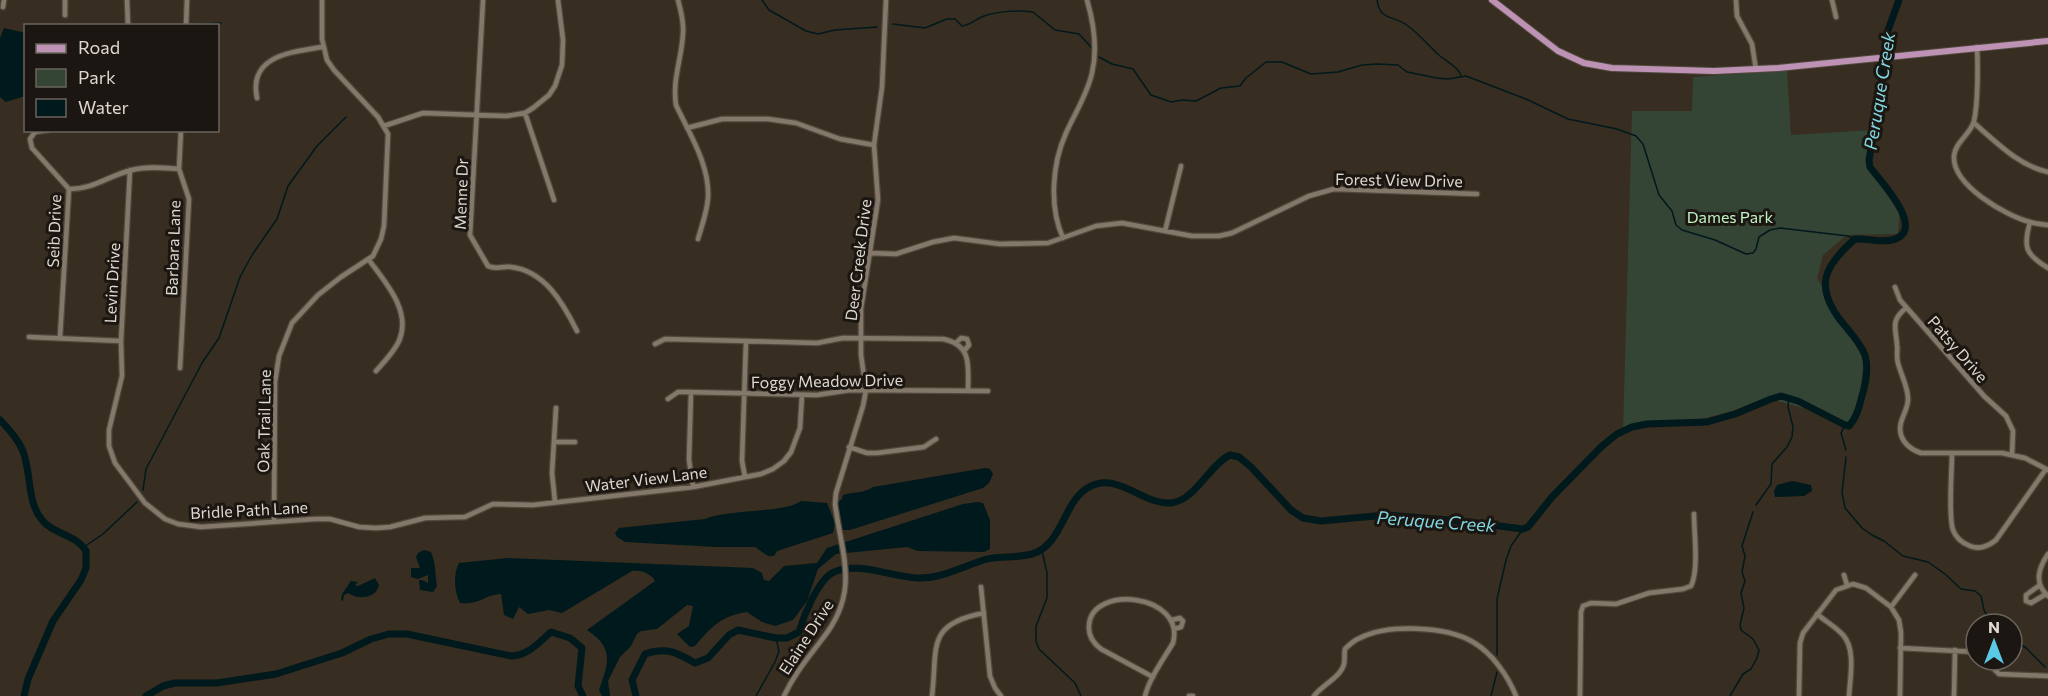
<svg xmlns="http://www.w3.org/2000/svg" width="2048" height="696" font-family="Commissioner,sans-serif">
<rect width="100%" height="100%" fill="#372d20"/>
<path fill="#344535" d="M 1787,70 L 1791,135 L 1873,130 L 1870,159 L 1883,186 L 1900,206 L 1898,234 L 1847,235 L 1823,255 L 1817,278 L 1864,360 L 1858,408 L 1847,425 L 1837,423 L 1819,412 L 1773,400 L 1698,420 L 1643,423 L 1623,431 L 1632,111 L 1692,111 L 1693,77 Z"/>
<path fill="#00191c" d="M 4,28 L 26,33 L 25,96 L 6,102 L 0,97 L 0,38 Z
M 985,468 L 990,469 L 993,474 L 989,483 L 983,488 L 850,530 L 843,530 L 841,528 L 837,508 L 838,502 L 842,499 L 843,495 C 852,492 865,493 873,487 Z
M 1792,481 L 1811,485 L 1812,491 L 1804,496 L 1775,497 L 1774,491 L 1777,485 Z
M 801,501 L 827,503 L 835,523 L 833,533 L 777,551 L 774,556 L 768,556 L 755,547 L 716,547 L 625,542 L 617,537 L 615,533 L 619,528 L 705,519 C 728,509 786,513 801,501 Z
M 977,502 L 983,503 L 990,520 L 990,549 L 984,552 L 918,551 L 907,547 L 836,554 L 818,569 L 807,601 L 793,620 L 775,626 L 762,622 L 747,612 C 721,616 711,627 695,646 L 690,647 L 677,634 L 689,626 L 693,606 L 687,605 L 657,629 L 641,631 L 637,634 L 631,646 L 620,657 L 608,681 L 610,696 L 602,696 L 599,690 C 609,662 614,648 587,630 L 655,581 C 651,573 640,570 632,571 L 562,613 L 549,610 L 528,614 L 519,607 L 513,619 L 504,615 L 501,594 C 486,594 478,606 460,603 C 454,591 453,575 459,563 L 508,558 L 753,568 L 762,573 L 764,580 L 769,581 L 784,566 L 817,563 L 827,548 L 963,504 Z
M 424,550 L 431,552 C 436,564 435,574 437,586 L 433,592 L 420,590 L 419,580 L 422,580 L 428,583 L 428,575 L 418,579 L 411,577 L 411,568 L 420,568 L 416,557 L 418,553 Z
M 375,578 L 379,585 C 376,599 358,600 348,593 L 344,595 L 343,601 L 341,600 L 342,594 L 351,581 L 358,582 L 355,585 L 358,586 Z"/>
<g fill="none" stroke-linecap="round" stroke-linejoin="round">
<path stroke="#00191c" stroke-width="1.5" d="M 762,0 L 769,10 L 806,31 L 818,34 L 835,30 L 877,27
M 1377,0 C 1380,22 1395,15 1408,26 C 1419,34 1429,46 1440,56 C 1447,62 1457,66 1461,75
M 893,24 L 925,28 L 947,19 L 955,19 L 962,26 C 971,25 976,19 984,16 C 998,11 1018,10 1033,12 L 1055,30 L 1079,34 L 1091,47
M 191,25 L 221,23
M 183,26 L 183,25
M 1099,57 L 1112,64 L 1133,69 L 1151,95 L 1171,102 L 1182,100 L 1196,101 L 1221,88 L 1240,86 L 1246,78 L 1266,62 L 1282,62 L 1311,74 L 1338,72 L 1362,65 L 1377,64 L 1398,65 L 1407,72 L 1437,78 L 1448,79 L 1466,76 L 1526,99 L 1568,119 L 1617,129 L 1636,136 L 1643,144 L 1659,195 L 1672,211 L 1676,225 L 1682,230 L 1715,240 L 1746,254 L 1753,253 L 1756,249 L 1759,237 L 1770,230 L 1780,228 L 1848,236 L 1855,239
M 1845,425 L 1841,433 L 1846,450
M 1846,457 L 1842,493 L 1845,508 L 1862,528 L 1872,535 L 1884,541 L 1903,556 L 1928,562 L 1945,574 L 1961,589 L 1975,591 L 1981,596 L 1984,610 L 1988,618 L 2000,624
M 143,490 L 146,469 L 202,363 L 219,338 L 240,277 L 252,255 L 277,219 L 288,186 L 317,146 L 346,117
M 1756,505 L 1771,484 L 1772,464 L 1787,447 L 1792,437 L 1793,427 L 1788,407 L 1789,397
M 84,547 L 103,534 L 137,502
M 1042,551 L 1047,573 L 1047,598 L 1036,626 L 1036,641 L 1039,649 L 1075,683 L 1081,696
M 2012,639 L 2026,648 L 2045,667
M 1497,655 L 1497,599 L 1506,560 L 1511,546 L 1523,529
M 756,696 L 775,662 L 779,651 L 776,638
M 1491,696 L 1497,672
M 1730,696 L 1743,674 L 1751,669 L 1757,658 L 1759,650 L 1753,639 L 1741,630 L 1740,625 L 1744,608 L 1741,593 L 1745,581 L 1742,572 L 1745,556 L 1742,546 L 1753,512"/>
<path stroke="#00191c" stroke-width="7" d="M 0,420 C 8,428 17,438 22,449 C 32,471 26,501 42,520 C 54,535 76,534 86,551 L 86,568 L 81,580 L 53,621 L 28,679 L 24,696
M 146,696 L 163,686 L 175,683 L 217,683 L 276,674 L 342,653 L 371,639 L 389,634 L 407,634 L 511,656 C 529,655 538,643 551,632 L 570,638 L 582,648 L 578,686 L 583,696
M 636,696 L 632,680 L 645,654 C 667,647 676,652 695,663 L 708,658 L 729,635 L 738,630 L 776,638 L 787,638 L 799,632 C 804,615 817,582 832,573 C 855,560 892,577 917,578 C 942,579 963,566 987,559 C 1001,556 1017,558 1032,554 C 1063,545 1063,501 1089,487 C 1117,471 1143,505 1171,503 C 1196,500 1209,465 1230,455 L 1239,457 L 1251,467 L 1291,510 L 1303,518 L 1321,521 L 1386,515 L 1460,521 L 1523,529 L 1528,527 L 1552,497 L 1602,446 L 1617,434 L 1632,427 L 1647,424 L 1707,422 L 1735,414 L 1771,399 L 1781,396 L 1798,401 L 1845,425 L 1849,426 C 1857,417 1859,407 1862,396 C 1866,383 1869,369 1865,355 C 1860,342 1850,332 1841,321 C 1814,286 1824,266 1855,239 C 1867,238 1879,243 1892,240 C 1929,231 1879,180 1870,167 L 1869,160 L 1881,91 L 1887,33 L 1899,0"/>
<defs>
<path id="minor" d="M 65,0 L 65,15
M 127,0 L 128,26
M 483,0 L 470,235 L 488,266 C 496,270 503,266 511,267 C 545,271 563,303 577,331
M 678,0 C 681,11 684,22 683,33 C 682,58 672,79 676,105 C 689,133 710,165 708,198 C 707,212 702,225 698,239
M 1736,0 L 1737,16 L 1752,44 L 1756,70
M 1832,0 L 1836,17
M 3,7 L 4,0
M 186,26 L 187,0
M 1977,47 C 1978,66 1978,103 1974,121 C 1971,134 1955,142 1954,156 C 1952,185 2006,216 2030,222 C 2036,224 2042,224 2048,225
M 257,98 C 248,55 293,52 322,47
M 525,113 L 554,200
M 1974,123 C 1996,142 2019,166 2048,172
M 384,126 L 423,113 L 506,116 L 525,113 L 533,108 L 549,95 L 555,86 L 562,65 L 563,40 L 558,0
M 687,128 L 722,119 L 768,119 L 796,123 L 840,139 L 874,145
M 48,130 L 35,132 L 30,139 L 32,148 L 69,189 L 60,337
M 130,170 L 121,341 L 122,376 L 109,430 L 109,446 L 115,463 L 145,503 L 165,519 L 178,524 L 201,527 L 315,519 L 330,519 L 359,527 L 376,528 L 390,527 L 425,518 L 465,517 L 493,504 L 533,505 L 693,487 L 761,474 L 773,469 L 784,461 L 791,452 L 800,428 L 802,395
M 69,189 C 92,190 110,175 132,170 C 147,166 164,168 179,169
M 2030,222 C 2023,247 2025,254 2048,268
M 1165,231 L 1181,166
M 1063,238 C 1049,207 1052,164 1066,133 C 1075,113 1087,95 1092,73 C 1098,48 1094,24 1087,0
M 870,253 L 896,254 L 933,242 L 954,238 L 1000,244 L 1048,243 L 1096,226 L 1122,223 L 1192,236 L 1219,236 L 1232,233 L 1309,196 L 1334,189 L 1477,194
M 369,260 C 385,282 412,311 399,341 C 394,352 384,362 376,371
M 1895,287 L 1900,300 L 1984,396 L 2006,416 L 2013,431 L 2012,455
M 1906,308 C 1890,321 1896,328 1897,345 C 1898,351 1896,357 1898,363 C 1901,375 1908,387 1908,399 C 1908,412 1897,421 1901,435 C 1904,444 1912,450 1921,453 L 2002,453 L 2025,458 L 2048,470
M 29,337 L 121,341
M 956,343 L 961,338 L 967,339 L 969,345 L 964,351
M 655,344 L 665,339 L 817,343 L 843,338 L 943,339 C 973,345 968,367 968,391
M 180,368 L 189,199 L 179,169 L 181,130
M 691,392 L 689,460 L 693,487
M 668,399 L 678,392 L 685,392 L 817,395 L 850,390 L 988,391
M 554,442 L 575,442
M 849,447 L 867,453 L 877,453 L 924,447 L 936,439
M 1952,453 C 1952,470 1948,516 1953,530 C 1956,538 1962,543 1970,546 C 1979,550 1989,546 1996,540 L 2046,469
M 745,477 L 742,461 L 746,341
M 555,502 L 552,473 L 556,408
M 274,522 L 275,382 L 279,356 L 292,323 L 318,295 L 341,277 L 373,256 L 381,239 L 384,226 L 388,134 L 378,117 L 334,70 L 327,60 L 322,39 L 322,0
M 2048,554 C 2038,569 2034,583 2048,596
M 1844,575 L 1847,585
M 2040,585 L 2026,595 L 2026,601 L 2031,603 L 2046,594
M 981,587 L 990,676 L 995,688 L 1001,696
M 1891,607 L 1915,575
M 1817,614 C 1825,621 1836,627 1843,635 C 1856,649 1850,678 1849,696
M 1172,620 L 1180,618 L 1183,621 L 1181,627 L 1174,629
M 1900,648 L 1976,652
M 1985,660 L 1999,674 L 2048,676
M 784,696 C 794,674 809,657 823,638 C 860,591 842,557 835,504 L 836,493 L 863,406 L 866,390 L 861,355 L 861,309 L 878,200 L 874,145 L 882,87 L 886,0
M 932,696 C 938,648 925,624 984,613
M 1145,696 C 1150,677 1163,660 1173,643 C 1186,594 1092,584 1089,625 C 1088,635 1093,643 1101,649 L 1153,677
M 1189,696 L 1193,696
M 1314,696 C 1322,685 1341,677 1344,664 C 1345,660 1344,653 1345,649 C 1349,645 1354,640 1360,638 C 1388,624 1446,626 1473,642 C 1492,653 1508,676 1516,696
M 1580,696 L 1581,612 L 1583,606 L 1591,603 L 1616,604 L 1649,593 L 1683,589 L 1691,586 C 1699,570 1694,533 1694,514
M 1799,696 L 1800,643 L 1803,633 L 1836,590 L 1853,584 L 1866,588 L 1891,607 L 1899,620 L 1901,633 L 1900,696
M 1954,696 L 1955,650"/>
<path id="major" d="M 1492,0 L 1558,51 L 1584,63 L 1612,68 L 1714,71 L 1778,68 L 2048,41"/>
</defs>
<use href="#minor" stroke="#50483d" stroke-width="7"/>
<use href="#major" stroke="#50483d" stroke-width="8"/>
<use href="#minor" stroke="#837869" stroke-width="4.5"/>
<use href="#major" stroke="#bd92b4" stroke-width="6"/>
</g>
<g text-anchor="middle" stroke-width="6" stroke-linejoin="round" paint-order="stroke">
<g font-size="16" fill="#ded8d0" stroke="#1b1611">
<text transform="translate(1399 180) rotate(1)" y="6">Forest View Drive</text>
<text transform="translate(461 194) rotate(-88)" y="6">Menne Dr</text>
<text transform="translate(54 231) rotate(-88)" y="6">Seib Drive</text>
<text transform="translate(173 248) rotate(-88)" y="6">Barbara Lane</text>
<text transform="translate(858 260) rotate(-83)" y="6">Deer Creek Drive</text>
<text transform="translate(112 283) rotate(-87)" y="6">Levin Drive</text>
<text transform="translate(1958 349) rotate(49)" y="6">Patsy Drive</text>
<text transform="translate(827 381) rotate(-1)" y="6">Foggy Meadow Drive</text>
<text transform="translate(264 421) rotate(-89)" y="6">Oak Trail Lane</text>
<text transform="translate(646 479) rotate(-7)" y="6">Water View Lane</text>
<text transform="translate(249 510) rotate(-3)" y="6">Bridle Path Lane</text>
<text transform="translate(806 637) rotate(-57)" y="6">Elaine Drive</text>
</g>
<g font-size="16" fill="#bff4c1" stroke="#1b1611">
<text x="1730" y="223">Dames Park</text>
</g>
<g font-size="18" font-style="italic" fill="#81d9e4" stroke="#1b1611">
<text transform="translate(1880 91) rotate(-81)" y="6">Peruque Creek</text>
<text transform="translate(1436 522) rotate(4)" y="6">Peruque Creek</text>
</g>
</g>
<rect x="24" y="24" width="195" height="108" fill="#1b1611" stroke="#69645d" stroke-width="1.5"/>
<rect x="36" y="44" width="30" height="9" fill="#bd92b4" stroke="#69645d" stroke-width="1.5"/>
<text x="78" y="54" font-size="18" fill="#ded8d0">Road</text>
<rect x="36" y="69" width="30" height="18" fill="#344535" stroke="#69645d" stroke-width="1.5"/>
<text x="78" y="84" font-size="18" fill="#ded8d0">Park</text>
<rect x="36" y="99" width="30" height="18" fill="#00191c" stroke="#69645d" stroke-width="1.5"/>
<text x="78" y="114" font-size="18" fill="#ded8d0">Water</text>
<g transform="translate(1994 642)"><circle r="28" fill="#1b1611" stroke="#69645d" stroke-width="1.5"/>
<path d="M0-4.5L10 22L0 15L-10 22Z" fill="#5bc8e6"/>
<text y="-9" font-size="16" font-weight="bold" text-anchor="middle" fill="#ded8d0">N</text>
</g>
</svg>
